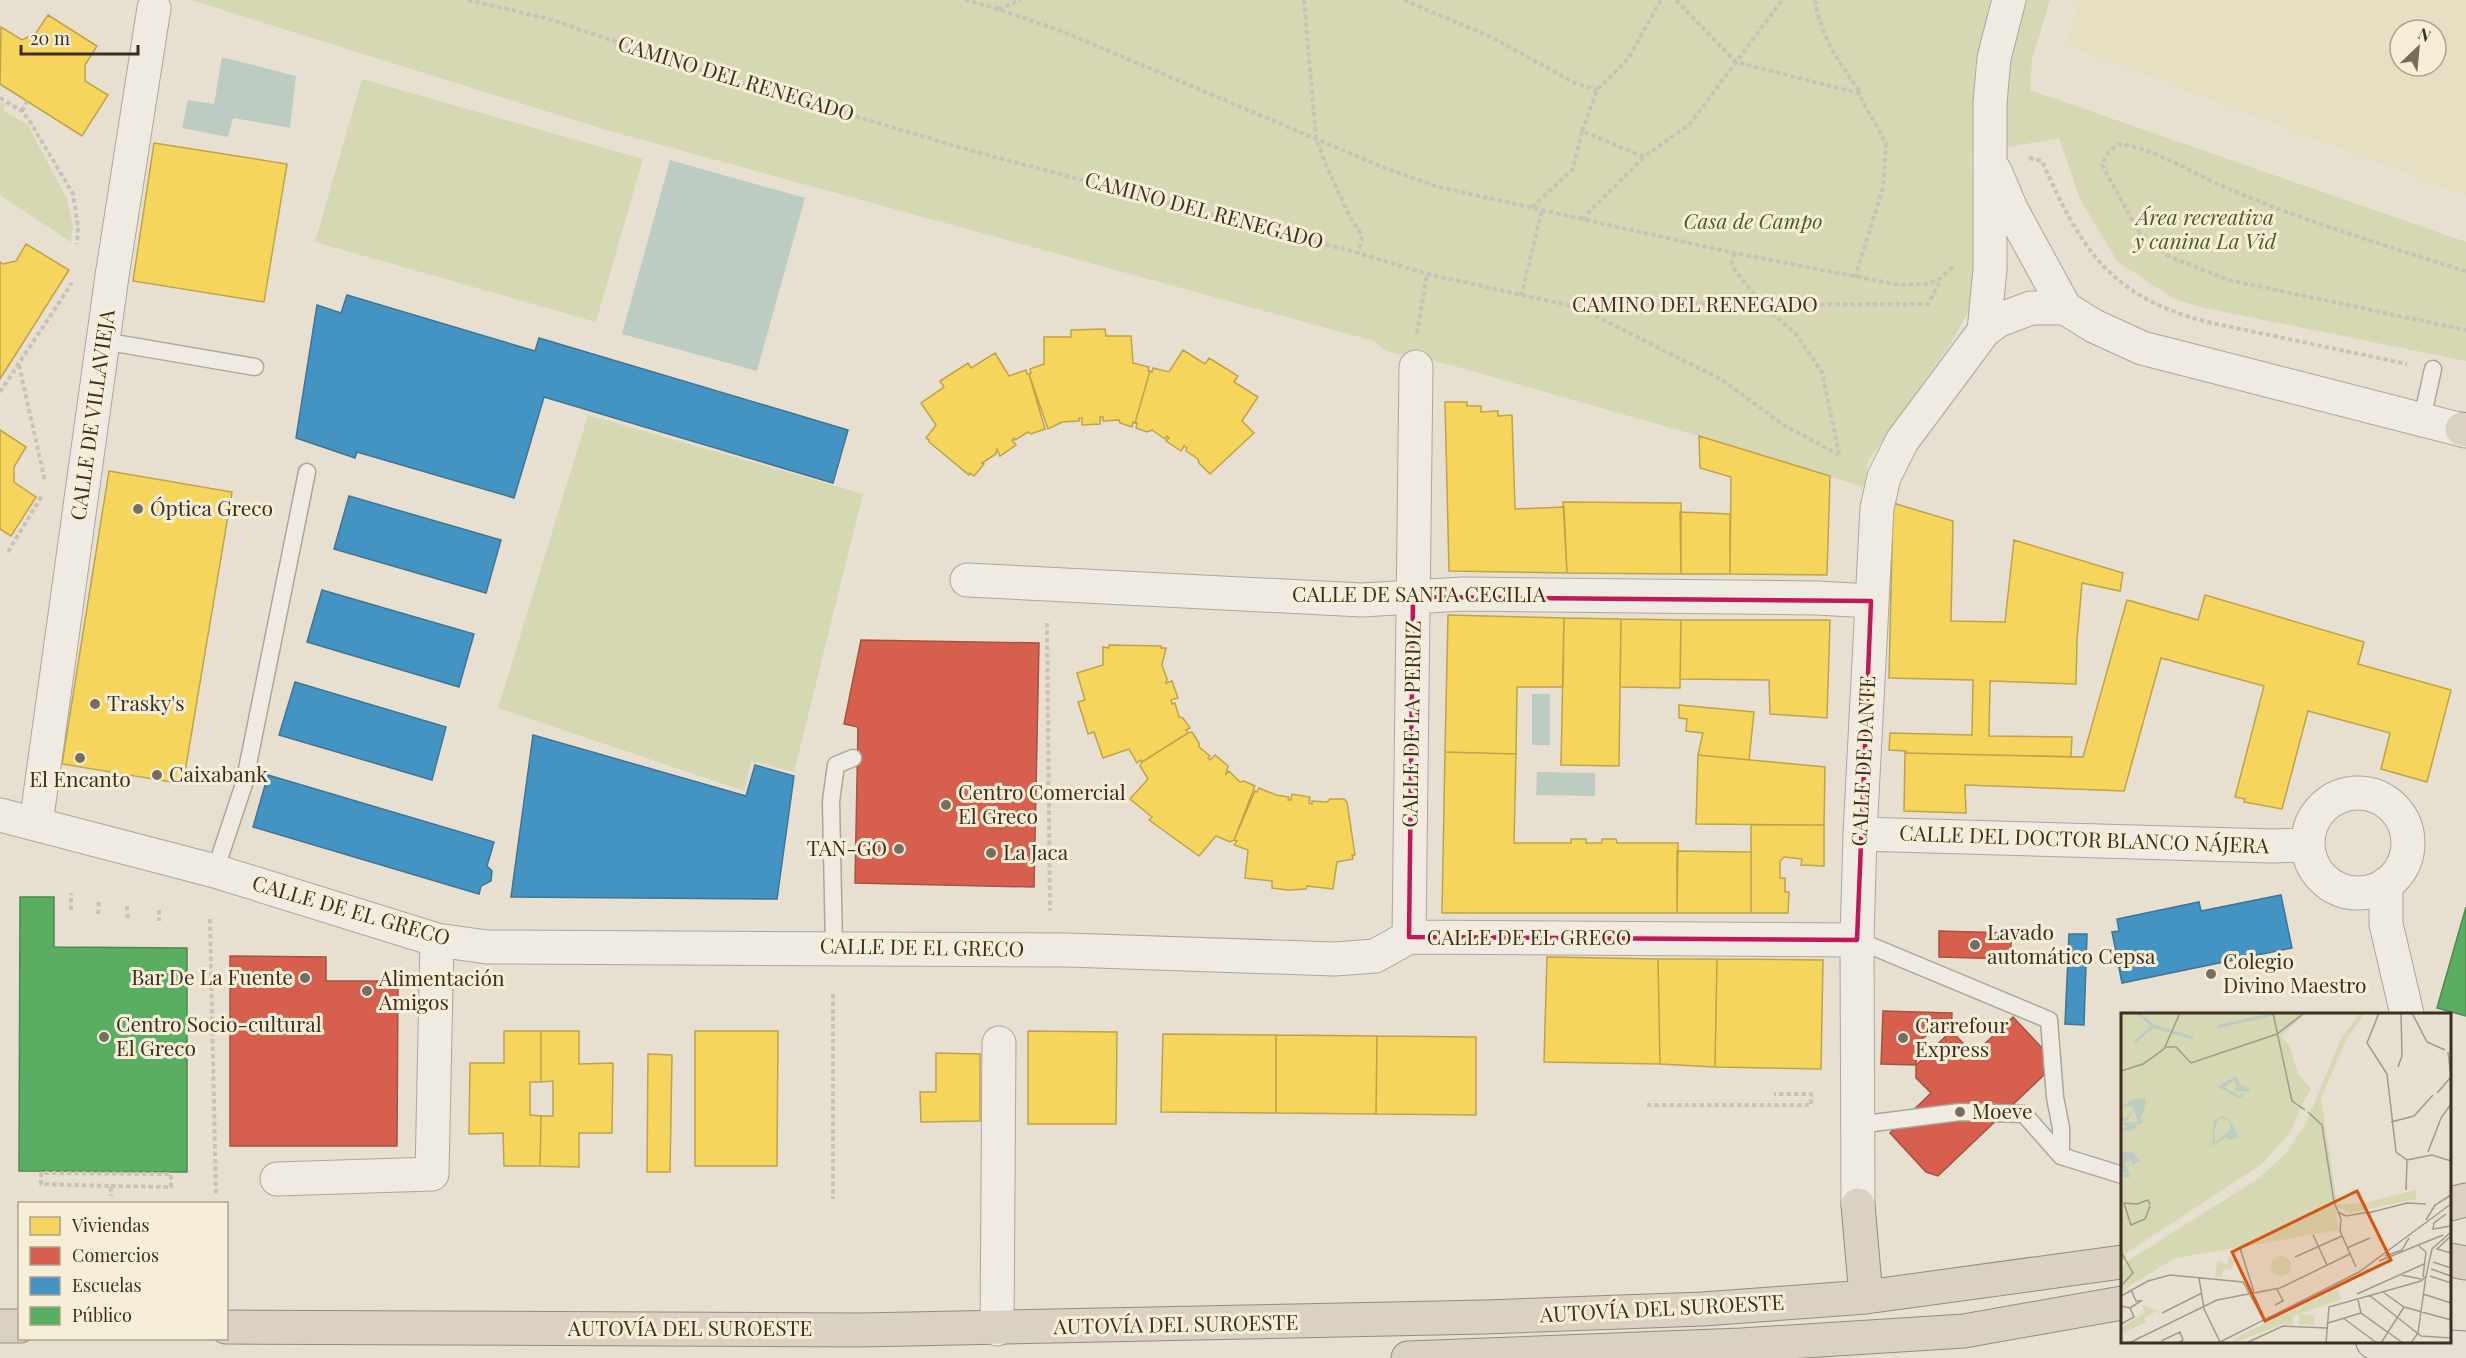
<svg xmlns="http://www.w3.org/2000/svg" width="2466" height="1358" font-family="'Playfair Display',serif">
<rect width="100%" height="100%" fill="#e7e0d1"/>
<path fill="#e6dfc2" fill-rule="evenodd" d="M 2079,0 L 2466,0 L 2466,196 L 2065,45 ZM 2400,30 L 2436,30 L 2436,66 L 2400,66 Z"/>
<path fill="#d6d7b3" d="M 191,0 L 2050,0 L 2032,60 L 2030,90 L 2466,242 L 2466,361 L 2209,309 L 2174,299 L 2117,261 L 2080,199 L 2059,138 L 1971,154 L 1977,296 L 1951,343 L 1868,461 L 1864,487 L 1699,436 L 1447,364 L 1386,351 L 1374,341 L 603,129 Z
M 362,79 L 643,159 L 596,322 L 315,242 Z
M 0,102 L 6,105 L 3,110 L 28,125 L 60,186 L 67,199 L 73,226 L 71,242 L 0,195 Z
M 588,415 L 863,494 L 794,772 L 751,761 L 744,791 L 498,708 Z"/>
<path fill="#bcccc2" d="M 222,57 L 296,76 L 290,128 L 233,118 L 228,137 L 182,128 L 188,100 L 214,104 Z
M 670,160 L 805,198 L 757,371 L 622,334 Z
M 1532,694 L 1550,694 L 1550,745 L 1532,745 Z
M 1537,772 L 1595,773 L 1595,796 L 1536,795 Z"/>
<path fill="#f6d55c" stroke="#bea34a" stroke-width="1.5" d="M 48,15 L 97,46 L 85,65 L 85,81 L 108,95 L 82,136 L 0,84 L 1,27 L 22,40 L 36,33 Z
M 154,143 L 287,164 L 264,302 L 133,281 Z
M 26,244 L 69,270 L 0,379 L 0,262 L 3,264 L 16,261 Z
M 1105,329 L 1106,336 L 1131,336 L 1133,363 L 1149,367 L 1148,371 L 1150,371 L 1135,423 L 1133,422 L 1132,427 L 1120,423 L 1119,420 L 1103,421 L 1103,417 L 1100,417 L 1100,424 L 1082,425 L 1082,418 L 1079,418 L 1079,421 L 1062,422 L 1048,429 L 1029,374 L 1031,373 L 1030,369 L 1044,364 L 1044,337 L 1071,337 L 1071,330 Z
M 1183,350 L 1205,364 L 1209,358 L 1238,376 L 1234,382 L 1258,397 L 1242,421 L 1254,433 L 1210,474 L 1199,463 L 1198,459 L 1186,451 L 1187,448 L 1184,446 L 1181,451 L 1166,441 L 1169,438 L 1167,436 L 1165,439 L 1152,430 L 1147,432 L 1136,428 L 1137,423 L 1135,423 L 1150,371 L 1152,372 L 1153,368 L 1169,372 Z
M 995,353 L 1009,376 L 1026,370 L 1027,374 L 1029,374 L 1045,429 L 1031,434 L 1028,432 L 1015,440 L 1014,438 L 1012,440 L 1016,445 L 1000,456 L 997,449 L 996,454 L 982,463 L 984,464 L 974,476 L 970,473 L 969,475 L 929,442 L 929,440 L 926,438 L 936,425 L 921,403 L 944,387 L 940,381 L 968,363 L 971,368 Z
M 1445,402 L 1467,402 L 1467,406 L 1481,406 L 1481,412 L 1496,411 L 1498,411 L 1498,416 L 1512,415 L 1515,509 L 1564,507 L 1567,573 L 1449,571 Z
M 0,430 L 26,447 L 14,467 L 14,482 L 36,497 L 11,536 L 0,529 Z
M 1699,436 L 1830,476 L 1827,575 L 1730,574 L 1731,477 L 1700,468 Z
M 109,471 L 232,492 L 183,784 L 62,764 Z
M 1563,502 L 1681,503 L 1681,574 L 1567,573 Z
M 1893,503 L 1953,521 L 1951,621 L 2005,622 L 2014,540 L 2123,573 L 2120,591 L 2082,583 L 2077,640 L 2076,684 L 1990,681 L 1989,736 L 2072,737 L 2071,757 L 1905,753 L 1906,751 L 1889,750 L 1890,733 L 1972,735 L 1973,680 L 1889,678 Z
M 1680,512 L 1730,514 L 1730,574 L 1681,574 Z
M 2205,595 L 2364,642 L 2358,664 L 2451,690 L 2427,782 L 2381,769 L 2390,733 L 2308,711 L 2282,809 L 2244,802 L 2245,799 L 2235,797 L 2264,686 L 2161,658 L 2124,791 L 1965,785 L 1966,813 L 1904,811 L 1905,753 L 2083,757 L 2127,600 L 2198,620 Z
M 1448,615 L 1564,618 L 1563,687 L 1517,687 L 1516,754 L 1445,752 Z
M 1564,618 L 1621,619 L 1619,766 L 1561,765 Z
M 1621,619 L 1681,620 L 1680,688 L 1620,687 Z
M 1681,620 L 1830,620 L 1827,718 L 1770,714 L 1769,680 L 1680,679 Z
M 1109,645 L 1161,646 L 1161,648 L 1166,648 L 1162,665 L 1167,679 L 1166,683 L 1172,681 L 1178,698 L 1171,700 L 1172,704 L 1175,703 L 1179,717 L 1183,718 L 1190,728 L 1186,730 L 1188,733 L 1142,762 L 1141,760 L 1137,763 L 1129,749 L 1103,758 L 1094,732 L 1088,734 L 1083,717 L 1078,702 L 1085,700 L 1077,673 L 1103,665 L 1103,647 L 1109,648 Z
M 1679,705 L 1754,712 L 1749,760 L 1698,755 L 1703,733 L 1686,731 L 1687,719 L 1679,718 Z
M 1192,732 L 1199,743 L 1199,747 L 1210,756 L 1208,758 L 1210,760 L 1215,755 L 1228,766 L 1226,774 L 1229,771 L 1240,782 L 1244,781 L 1255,786 L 1234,840 L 1230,842 L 1216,836 L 1199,856 L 1149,820 L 1152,817 L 1130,799 L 1148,779 L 1140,766 L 1142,762 L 1188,733 Z
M 1445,752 L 1516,754 L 1514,843 L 1571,843 L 1571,839 L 1586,839 L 1586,843 L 1602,843 L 1602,839 L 1616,839 L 1617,843 L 1678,843 L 1677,913 L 1442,913 Z
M 1698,755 L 1825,767 L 1824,825 L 1696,824 Z
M 1259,788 L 1276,795 L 1289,797 L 1288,800 L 1291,800 L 1292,794 L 1310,797 L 1309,803 L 1312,804 L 1312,801 L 1327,802 L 1330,799 L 1344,799 L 1347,802 L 1355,855 L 1352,855 L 1353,859 L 1337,862 L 1333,889 L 1307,886 L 1306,889 L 1288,890 L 1272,888 L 1272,881 L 1245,878 L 1248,850 L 1234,845 L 1237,841 L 1234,840 L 1255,791 L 1257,792 Z
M 1751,825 L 1824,825 L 1824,866 L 1801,865 L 1802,859 L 1784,857 L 1780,861 L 1780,878 L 1785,878 L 1785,892 L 1789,892 L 1788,913 L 1751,913 Z
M 1677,851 L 1751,852 L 1751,913 L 1677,913 Z
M 1547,957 L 1658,959 L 1660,1064 L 1544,1062 Z
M 1658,959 L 1717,959 L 1715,1067 L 1660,1064 Z
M 1717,959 L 1823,960 L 1821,1069 L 1715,1067 Z
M 504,1031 L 541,1031 L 541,1082 L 530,1082 L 530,1115 L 541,1116 L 540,1166 L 504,1166 L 503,1133 L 469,1134 L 470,1063 L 504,1063 Z
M 541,1031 L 579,1031 L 579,1064 L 613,1063 L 612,1133 L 579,1133 L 579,1167 L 540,1166 L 541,1116 L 553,1116 L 553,1081 L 541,1082 Z
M 695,1031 L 778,1031 L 777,1166 L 695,1166 Z
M 1028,1031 L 1117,1032 L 1116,1124 L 1028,1124 Z
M 1163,1034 L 1276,1035 L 1276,1113 L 1161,1112 Z
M 1276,1035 L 1377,1036 L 1376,1114 L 1276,1113 Z
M 1377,1036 L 1476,1037 L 1476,1115 L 1376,1114 Z
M 936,1053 L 980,1054 L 980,1121 L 921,1122 L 920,1092 L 936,1092 Z
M 648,1054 L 672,1055 L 670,1172 L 647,1172 Z"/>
<path fill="#d6604d" stroke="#a85140" stroke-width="1.5" d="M 861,640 L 1039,643 L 1034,887 L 855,883 L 858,727 L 844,724 Z
M 1939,931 L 2011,933 L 2011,959 L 1939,957 Z
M 230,956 L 326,957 L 326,981 L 398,981 L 397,1146 L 230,1146 Z
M 1883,1011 L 1952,1013 L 1951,1031 L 1927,1031 L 1926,1036 L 1917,1042 L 1916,1065 L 1881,1064 Z
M 2013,1017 L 2044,1050 L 2044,1075 L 1938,1176 L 1926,1172 L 1890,1133 L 1931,1093 L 1916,1078 L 1916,1065 L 1951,1031 L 1974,1054 Z"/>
<path fill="#4393c3" stroke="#417592" stroke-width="1.5" d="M 347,295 L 535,351 L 539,338 L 848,430 L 833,483 L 544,397 L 514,498 L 357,452 L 355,458 L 296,438 L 317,305 L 341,313 Z
M 349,496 L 501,540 L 486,593 L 334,549 Z
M 322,590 L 474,634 L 459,687 L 307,642 Z
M 295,682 L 446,727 L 432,780 L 279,735 Z
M 533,735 L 746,796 L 755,765 L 794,776 L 777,899 L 511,897 Z
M 268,775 L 494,842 L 487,866 L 492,871 L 491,881 L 481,886 L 479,894 L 253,827 Z
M 2281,895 L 2292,948 L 2122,983 L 2112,932 L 2119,931 L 2117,919 L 2199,902 L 2201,911 Z
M 2069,934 L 2087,934 L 2084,1025 L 2065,1024 Z"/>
<path fill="#5aae61" stroke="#51884e" stroke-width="1.5" d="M 20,897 L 54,897 L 54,947 L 187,948 L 187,1172 L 19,1171 Z
M 2466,907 L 2466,1016 L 2437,1008 Z"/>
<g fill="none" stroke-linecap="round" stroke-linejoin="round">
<defs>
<path id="lane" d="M 103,341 L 255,367
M 2422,419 L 2433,369
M 215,871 L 244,784 L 307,472
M 1857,940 L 2049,1020 L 2055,1097 L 2061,1128 L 2061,1156
M 834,947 L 831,801 L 836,765 L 853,758
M 1857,1125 L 1960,1112 L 2024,1114 L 2061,1156 L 2122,1175"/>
<path id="street" d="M 1995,171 L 2011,209 L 2065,308
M 1984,331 L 1990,269 L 1990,103 L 1994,58 L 2009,0
M 967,580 L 1362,600 L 1463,594 L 1817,598 L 1871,601
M2308 843a50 50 0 1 1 100 0a50 50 0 1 1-100 0Z
M 0,815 L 215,871 L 437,940 L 487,947 L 1067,950 L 1335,959 L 1375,956 L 1409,937 L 1857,940
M 36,824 L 112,276 L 154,8
M 1860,834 L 2272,846 L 2308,845
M 2386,884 L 2386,924 L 2407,1014
M 1409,937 L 1416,367
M 277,1179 L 432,1174 L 437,940
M 1858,1205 L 1857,940 L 1860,834 L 1877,508 L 1884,477 L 1902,441 L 1984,331 L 1999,320 L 2031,308 L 2065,308 L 2094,326 L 2142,348 L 2466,431
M 997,1329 L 999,1043"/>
<path id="primary" d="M 2373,1342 L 2466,1348"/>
<path id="highway" d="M 2462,429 L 2466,430
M 2450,1204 L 2466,1200
M 1858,1205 L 1866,1297
M 2450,1260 L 2466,1263
M 0,1326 L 20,1326
M 226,1327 L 860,1330 L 1485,1317 L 1703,1309 L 1866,1297 L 2122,1262
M 1408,1358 L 1741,1345 L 1964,1331 L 2122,1303"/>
</defs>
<use href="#lane" stroke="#ada599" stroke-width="19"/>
<use href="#street" stroke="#ada599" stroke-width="35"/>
<use href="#primary" stroke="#928b80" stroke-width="35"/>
<use href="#highway" stroke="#928b80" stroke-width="35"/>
<path stroke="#c8c2b9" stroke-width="4" stroke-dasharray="4.5 3" stroke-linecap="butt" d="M 468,0 L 549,19 L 702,71 L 976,152 L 1358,253 L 1427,274 L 1580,308 L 1737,303 L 1762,305 L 1928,304 L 1941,279
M 965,0 L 998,9 L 1064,32 L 1380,166 L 1435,186 L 1734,253 L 1900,285 L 1928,284 L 1941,278 L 1953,267
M 1304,0 L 1316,138 L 1326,165 L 1350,217 L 1361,234 L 1362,238 L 1358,253
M 1404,0 L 1491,37 L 1575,83 L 1597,90
M 1676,0 L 1736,62 L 1858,93
M 1815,0 C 1820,36 1840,64 1861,93 L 1858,93 L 1886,143 L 1883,188 L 1855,277
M 998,9 L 1021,0
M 0,98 L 22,111 L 31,123 L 73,194 L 78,227 L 77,244
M 22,111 L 27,101
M 1582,131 L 1597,90 L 1628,59 L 1661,0
M 2029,158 L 2042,161 C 2081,249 2109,296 2207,322 L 2407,364
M 1532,207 L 1573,169 L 1582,131 L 1644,157 L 1690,124 L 1782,0
M 1582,219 L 1644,157
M 1734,253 L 1732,263 L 1735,270 L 1762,305 L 1796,334 L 1822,372 L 1839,454
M 2466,271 C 2389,247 2311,223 2236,192 C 2197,177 2160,149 2118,144 L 2108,153 L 2102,165 L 2138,231 L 2168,256 L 2229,280 L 2466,330
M 1521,296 L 1542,210
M 1582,309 L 1724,381 L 1782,424 L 1839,455
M 1417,333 L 1427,274
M 19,365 L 45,481
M 0,392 L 72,283
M 8,552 L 43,494
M 1047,623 L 1050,911
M 127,906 L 128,919
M 71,910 L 71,893
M 159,910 L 159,921
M 98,914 L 99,899
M 210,919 L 216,1196
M 833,994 L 833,1199
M 1647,1105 L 1811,1105 L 1811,1094 L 1774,1094
M 111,1186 L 171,1187 L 171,1174 L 41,1173 L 41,1184 L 111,1186 L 111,1196"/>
<use href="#lane" stroke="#efebe3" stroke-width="16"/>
<use href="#street" stroke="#efebe3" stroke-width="33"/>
<use href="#primary" stroke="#e6e1d4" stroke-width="33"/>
<use href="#highway" stroke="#dad1c2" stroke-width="33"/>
</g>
<path fill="none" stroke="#c2185b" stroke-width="4.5" stroke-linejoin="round" d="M 1413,597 L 1871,601 L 1857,940 L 1409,937 Z"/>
<g fill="#786c5e" stroke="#f7eed8" stroke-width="2">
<circle cx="138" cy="509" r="6"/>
<circle cx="95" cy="704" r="6"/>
<circle cx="80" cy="758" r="6"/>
<circle cx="157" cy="775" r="6"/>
<circle cx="946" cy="805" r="6"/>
<circle cx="899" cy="849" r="6"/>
<circle cx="991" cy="853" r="6"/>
<circle cx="1975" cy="945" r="6"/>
<circle cx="2211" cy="974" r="6"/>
<circle cx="305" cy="978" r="6"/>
<circle cx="367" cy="991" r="6"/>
<circle cx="104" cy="1037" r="6"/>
<circle cx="1903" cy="1038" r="6"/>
<circle cx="1960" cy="1112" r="6"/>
</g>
<g text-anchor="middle" stroke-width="6" stroke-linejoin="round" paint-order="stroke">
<g font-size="21" fill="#3d2e20" stroke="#f7eed8">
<text transform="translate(736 79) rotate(17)" y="7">CAMINO DEL RENEGADO</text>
<text transform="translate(1204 211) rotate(15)" y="7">CAMINO DEL RENEGADO</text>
<text x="1695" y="312">CAMINO DEL RENEGADO</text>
<text transform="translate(93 415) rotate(-82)" y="7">CALLE DE VILLAVIEJA</text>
<text x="1419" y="602">CALLE DE SANTA CECILIA</text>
<text transform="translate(1412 724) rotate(-89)" y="7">CALLE DE LA PERDIZ</text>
<text transform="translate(1864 761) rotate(-87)" y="7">CALLE DE DANTE</text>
<text transform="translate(2084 840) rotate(2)" y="7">CALLE DEL DOCTOR BLANCO NÁJERA</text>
<text transform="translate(351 911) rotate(16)" y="7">CALLE DE EL GRECO</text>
<text x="1529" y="945">CALLE DE EL GRECO</text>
<text transform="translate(922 948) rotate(1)" y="7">CALLE DE EL GRECO</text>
<text transform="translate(1662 1309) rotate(-3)" y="7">AUTOVÍA DEL SUROESTE</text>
<text transform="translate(1176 1325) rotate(-1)" y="7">AUTOVÍA DEL SUROESTE</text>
<text x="690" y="1336">AUTOVÍA DEL SUROESTE</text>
</g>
<g font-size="21" font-style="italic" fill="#4d5a26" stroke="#f7eed8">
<text x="2205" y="225">Área recreativa<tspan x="2205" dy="24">y canina La Vid</tspan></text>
<text x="1753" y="229">Casa de Campo</text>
</g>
<g font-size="21" fill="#3d2e20" stroke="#f7eed8" text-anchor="start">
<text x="150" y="516">Óptica Greco</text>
<text x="107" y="711">Trasky's</text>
<text x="169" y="782">Caixabank</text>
<text x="80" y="787" text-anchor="middle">El Encanto</text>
<text x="958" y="800">Centro Comercial<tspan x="958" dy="24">El Greco</tspan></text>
<text x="887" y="856" text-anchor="end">TAN-GO</text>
<text x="1003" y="860">La Jaca</text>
<text x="1987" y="940">Lavado<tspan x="1987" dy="24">automático Cepsa</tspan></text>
<text x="2223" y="969">Colegio<tspan x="2223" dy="24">Divino Maestro</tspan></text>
<text x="293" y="985" text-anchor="end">Bar De La Fuente</text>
<text x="379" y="986">Alimentación<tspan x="379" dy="24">Amigos</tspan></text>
<text x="116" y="1032">Centro Socio-cultural<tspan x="116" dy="24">El Greco</tspan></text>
<text x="1915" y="1033">Carrefour<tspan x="1915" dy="24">Express</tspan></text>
<text x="1972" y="1119">Moeve</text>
</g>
</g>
<g transform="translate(2121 1013)">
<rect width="330" height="330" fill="#e7e0d1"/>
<path d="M 0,0 L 186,0 L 160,23 L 168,32 L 177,60 L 190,76 L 181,92 L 185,96 L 179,96 L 170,118 L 141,151 L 4,241 L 6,245 L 0,249 ZM 239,0 L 244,0 L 225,27 L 200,85 L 216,191 L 243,190 L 295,177 L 295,186 L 229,200 L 219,195 L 215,198 L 218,217 L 54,245 L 1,278 L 0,255 L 5,249 L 138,165 L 165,140 L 185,110 L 220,26 ZM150 253a10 10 0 1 1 20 0a10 10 0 1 1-20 0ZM 108,244 L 120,249 L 112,250 L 111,257 L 102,256 L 101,264 L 94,264 L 96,248 L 106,252 ZM 216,276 L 221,286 L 179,301 L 193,302 L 193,312 L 178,311 L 178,301 L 172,304 L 172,311 L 159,312 L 113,330 L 112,326 ZM 21,292 L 37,298 L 40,303 L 36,298 L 23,305 L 25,309 L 0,321 L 0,315 L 24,299 Z" fill="#d6d7b3"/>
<path d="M 13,86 L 24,85 L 25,89 L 18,111 L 11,113 L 17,113 L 21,105 L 22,109 L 10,118 L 0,117 L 6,114 L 0,110 L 17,109 L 12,95 L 7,107 L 0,108 L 0,103 L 5,106 L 13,93 L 0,94 ZM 101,103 L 107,105 L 118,123 L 110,127 L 105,124 L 91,133 L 93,107 ZM 98,105 L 107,107 L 110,116 L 94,130 L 93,116 ZM 9,138 L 19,147 L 12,152 L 10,147 L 2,151 L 5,160 L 0,160 L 1,139 Z" fill="#bcccc2" fill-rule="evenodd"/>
<path fill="none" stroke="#bcccc2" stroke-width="3" d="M 17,0 L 32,13M 96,14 L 156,0M 14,29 L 32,13 L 72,25M 114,76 L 128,77 L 117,72 L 114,65 L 100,74 L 118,84 L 122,81M 0,163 L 7,163 L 2,148"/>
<path fill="none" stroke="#a3998a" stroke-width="1.5" d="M 152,0 L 171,88 L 184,97M 258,0 L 246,30 L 266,61 L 275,139 L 286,147 L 311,142 L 330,148M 291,0 L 306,29 L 324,37M 330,30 L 330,51M 45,34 L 55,34 L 70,50 L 156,21 L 183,0M 327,39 L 330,63M 277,54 L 281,43 L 280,0M 0,58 L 22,51 L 43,36 L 59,0M 316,80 L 330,64M 187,99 L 201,112 L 213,189 L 220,206M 270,109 L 293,103 L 312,82M 307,139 L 320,105 L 330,91M 285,177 L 286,147M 29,193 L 24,206 L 10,212 L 3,190 L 16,191 L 27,187 L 29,192M 217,199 L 225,203 L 248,199M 247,200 L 286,190 L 305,191M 325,201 L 313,210 L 312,216 L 330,213M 220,206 L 219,218 L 235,254M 305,207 L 314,192 L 330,182M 192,222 L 206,252M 330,223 L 316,236 L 330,240M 298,233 L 305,239 L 302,264M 119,235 L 133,279M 226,235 L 249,225M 0,239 L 12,260 L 0,273M 264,243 L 281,237 L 288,225M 174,244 L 221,223M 258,248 L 322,222M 312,249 L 330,255M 310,256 L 330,263M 280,262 L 300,266M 309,263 L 330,270M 78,265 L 83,296 L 99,329M 262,279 L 283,294 L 330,307M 236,281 L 303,251M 302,281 L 330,290M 248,282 L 300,323M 0,283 L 27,268 L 49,262 L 122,269 L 143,307M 237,287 L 240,300 L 282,330M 154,292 L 162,288 L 156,276M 0,293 L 9,295 L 13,304 L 0,311M 9,295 L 20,288 L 15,288 L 10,277M 41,300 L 81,280M 222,305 L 256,330M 207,310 L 240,300M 300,323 L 330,325M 40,328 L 59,319 L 62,327 L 57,330M 8,330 L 96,287 L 159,275 L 229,241M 97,330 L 238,259 L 330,191M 125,330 L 162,313 L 206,315M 205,330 L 208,294 L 300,268 L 305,263 L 311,236 L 330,219M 260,330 L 283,294M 290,330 L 297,320 L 305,263"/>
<path fill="#d7550e" fill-opacity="0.15" stroke="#d7550e" stroke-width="3" d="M 236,178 L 270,247 L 144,308 L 111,239 Z"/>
<rect width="330" height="330" fill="none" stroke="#3d2e20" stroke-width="3"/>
</g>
<rect x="18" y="1202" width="210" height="138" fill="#f7eed8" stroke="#ada18e" stroke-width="1.5"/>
<rect x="30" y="1217" width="30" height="18" fill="#f6d55c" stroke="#ada18e" stroke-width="1.5"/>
<text x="72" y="1232" font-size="18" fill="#3d2e20">Viviendas</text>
<rect x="30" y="1247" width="30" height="18" fill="#d6604d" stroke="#ada18e" stroke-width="1.5"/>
<text x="72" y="1262" font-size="18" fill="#3d2e20">Comercios</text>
<rect x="30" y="1277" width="30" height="18" fill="#4393c3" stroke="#ada18e" stroke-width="1.5"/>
<text x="72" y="1292" font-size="18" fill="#3d2e20">Escuelas</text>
<rect x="30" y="1307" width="30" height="18" fill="#5aae61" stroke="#ada18e" stroke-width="1.5"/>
<text x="72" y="1322" font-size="18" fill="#3d2e20">Público</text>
<g transform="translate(2418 48) rotate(26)"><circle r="28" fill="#f7eed8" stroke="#ada18e" stroke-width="1.5"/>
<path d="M0-4.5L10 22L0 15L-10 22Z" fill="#786c5e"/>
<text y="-9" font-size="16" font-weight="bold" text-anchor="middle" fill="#3d2e20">N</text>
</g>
<path d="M21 45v9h117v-9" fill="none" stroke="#3d2e20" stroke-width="3"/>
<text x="30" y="45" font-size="18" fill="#3d2e20" stroke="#f7eed8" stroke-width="4.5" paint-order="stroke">20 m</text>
</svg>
